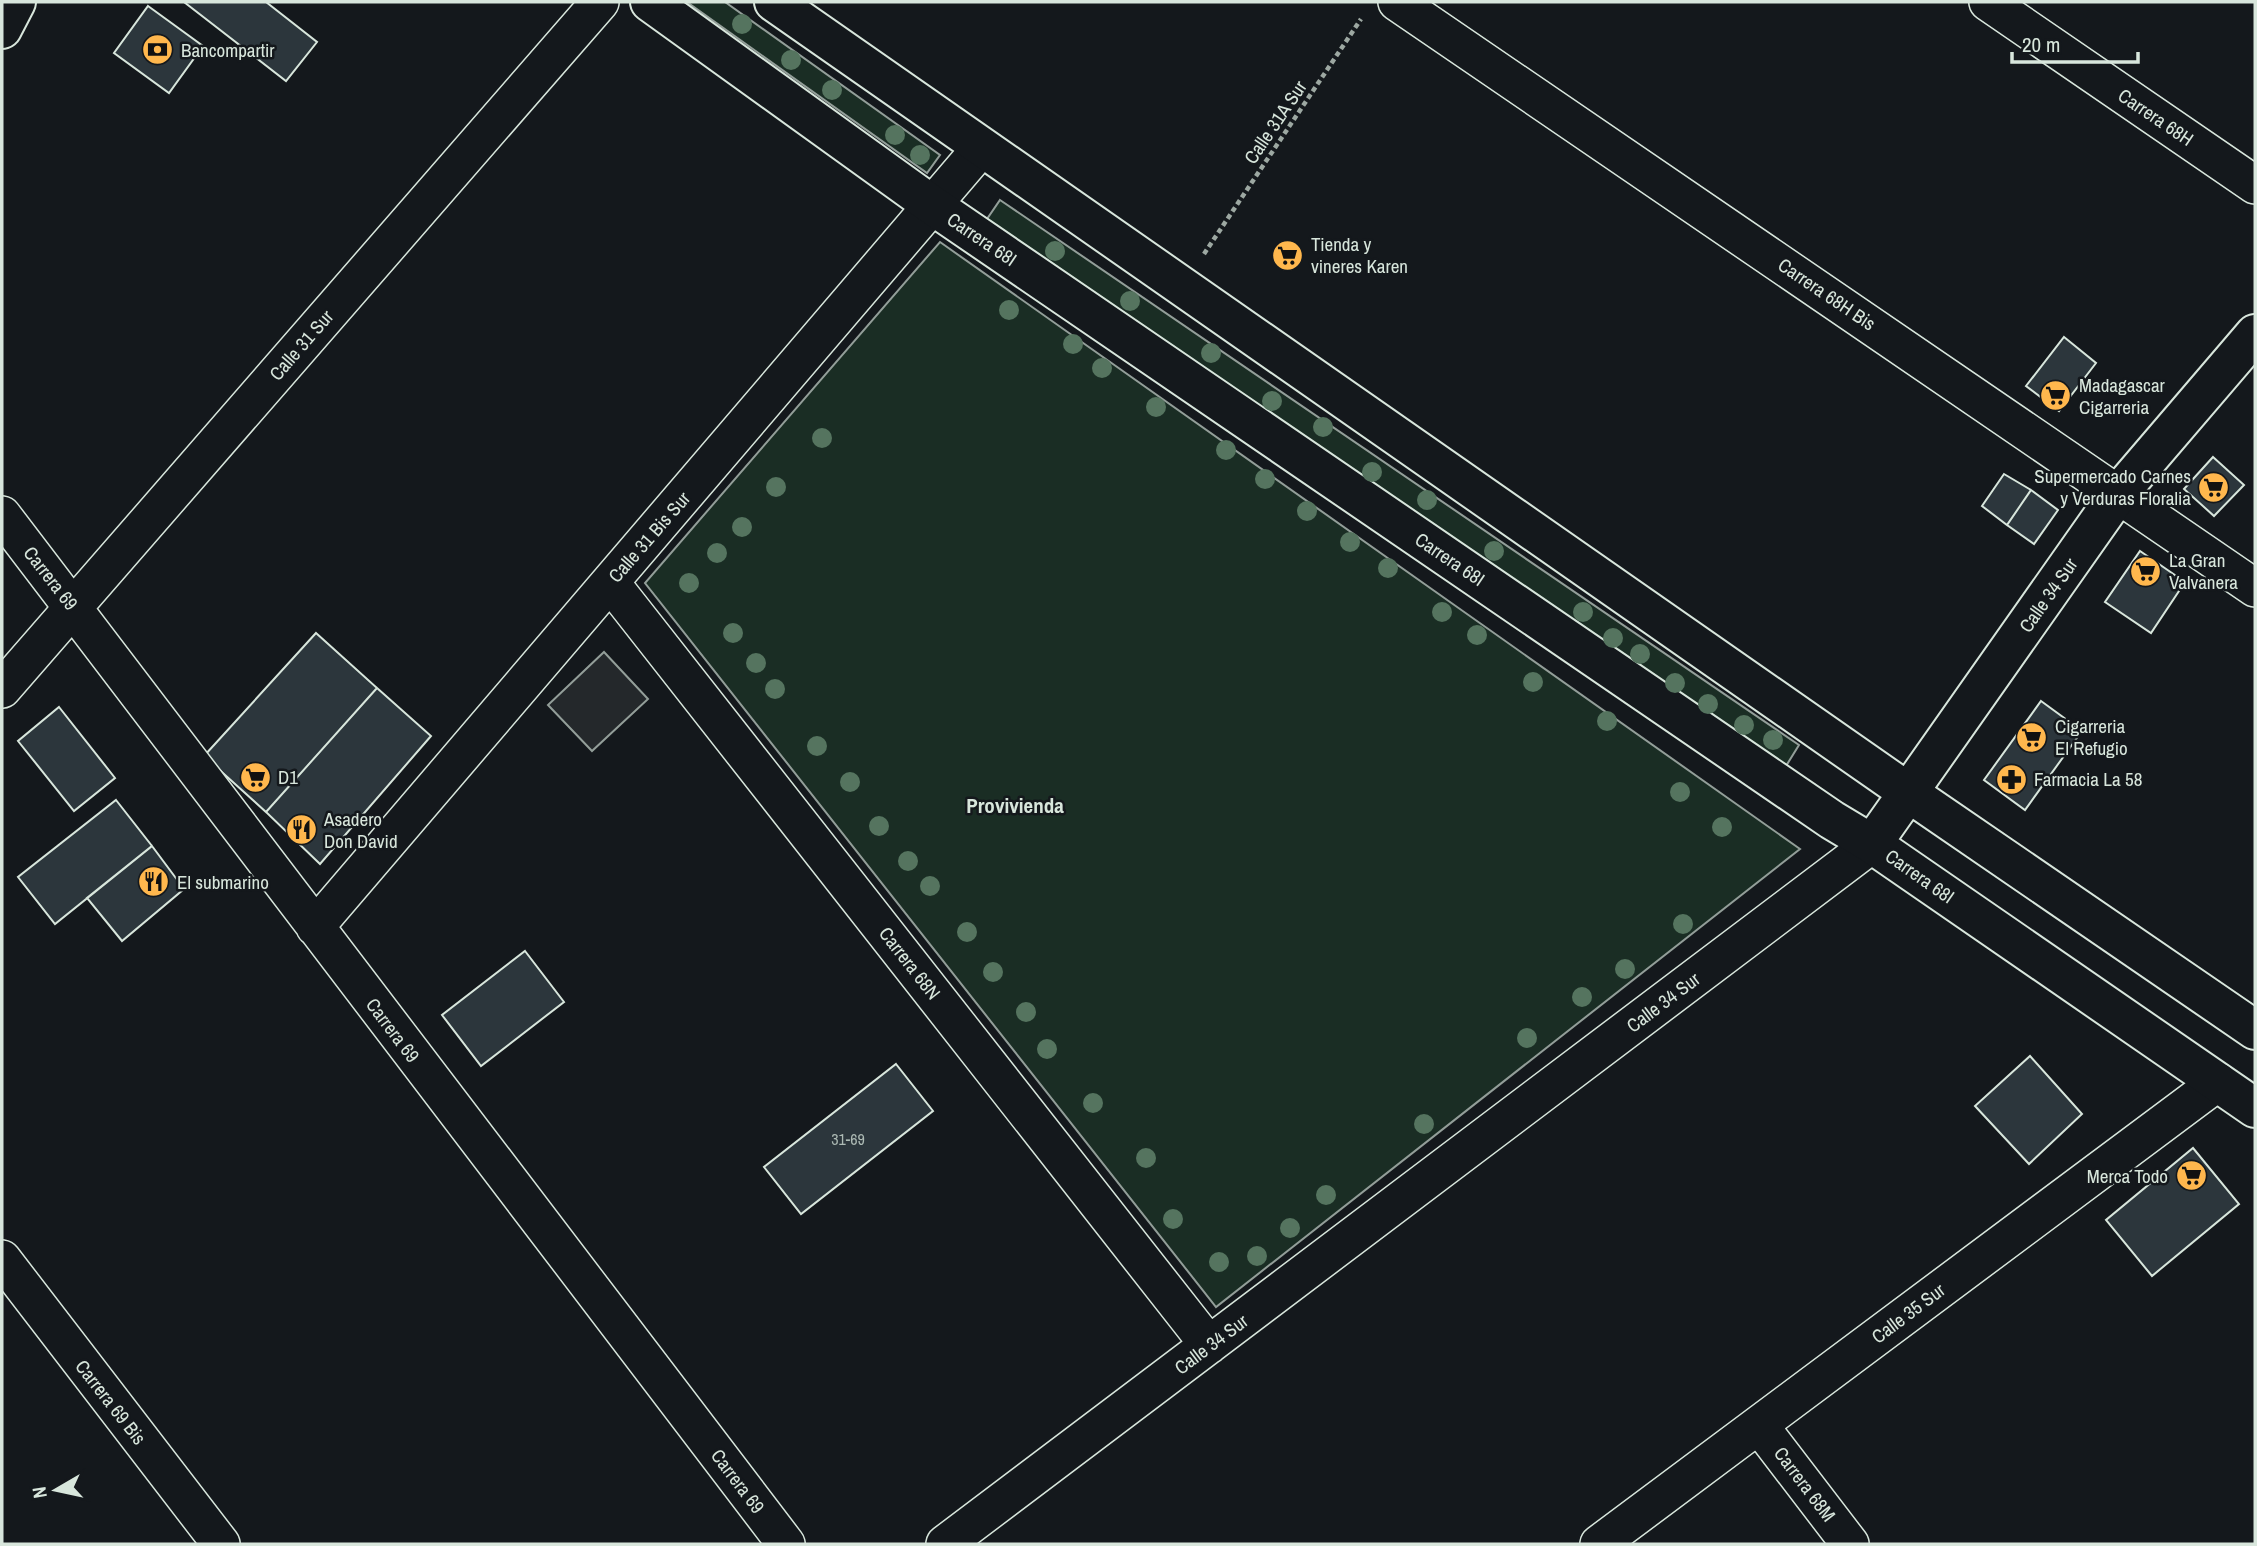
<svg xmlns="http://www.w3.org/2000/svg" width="2257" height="1546" font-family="'Archivo Narrow',sans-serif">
<rect width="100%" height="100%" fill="#14181c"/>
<path fill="#1a2d24" stroke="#939e99" stroke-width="2" d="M 687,2 L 725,2 L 940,155 L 927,173 Z
M 1000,200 L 1799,745 L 1786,766 L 987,219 Z
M 940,242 L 1800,849 L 1216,1307 L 645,583 Z"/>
<path fill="#24282b" stroke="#939e99" stroke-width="2" d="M 604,652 L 648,699 L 592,751 L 548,705 Z"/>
<path fill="#2c363c" stroke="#d8e6dc" stroke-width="2" d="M 184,2 L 266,2 L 317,42 L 286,81 Z
M 148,6 L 203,46 L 169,93 L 114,53 Z
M 2064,337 L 2096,363 L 2059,411 L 2026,386 Z
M 2213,457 L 2244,485 L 2214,516 L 2184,489 Z
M 2004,474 L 2031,490 L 2007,525 L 1982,506 Z
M 2031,490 L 2058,510 L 2034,544 L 2007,525 Z
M 2140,551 L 2185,582 L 2151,633 L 2105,602 Z
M 316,633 L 377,688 L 266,812 L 204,756 Z
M 377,688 L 431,736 L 320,864 L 266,812 Z
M 2041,701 L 2082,731 L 2025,810 L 1984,780 Z
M 59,707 L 115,778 L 74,811 L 18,741 Z
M 116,800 L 152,846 L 55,924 L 18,877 Z
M 152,846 L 184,889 L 122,941 L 87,898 Z
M 525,951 L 564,1002 L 481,1066 L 442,1015 Z
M 2030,1056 L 2082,1114 L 2029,1164 L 1975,1106 Z
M 896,1064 L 933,1111 L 801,1214 L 764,1167 Z
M 2193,1148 L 2239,1204 L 2152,1276 L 2106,1220 Z"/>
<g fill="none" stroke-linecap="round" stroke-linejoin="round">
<defs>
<path id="minor" d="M 1397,2 L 2255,588
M 1988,2 L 2255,185
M 2,515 L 786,1544
M 610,582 L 1209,1345
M 2,689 L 600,2
M 315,927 L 982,147
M 2,1259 L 221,1544
M 1759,1425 L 1850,1544
M 945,1544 L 1872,844
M 1599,1544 L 2218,1082"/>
<path id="tertiary" d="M 650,2 L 932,205 L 1832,820 L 1872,844 L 2255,1108
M 774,2 L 1909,793 L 2255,1030
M 1872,844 L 2119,493 L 2255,334"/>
<path id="primary" d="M 2,29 L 16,2"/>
</defs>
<use href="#minor" stroke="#d8e6dc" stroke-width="40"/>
<use href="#tertiary" stroke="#d8e6dc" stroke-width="42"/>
<use href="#primary" stroke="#d8e6dc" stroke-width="42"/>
<path stroke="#9da8a2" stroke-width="4.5" stroke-dasharray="5 3.5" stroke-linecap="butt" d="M 1204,254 L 1361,19"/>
<use href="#minor" stroke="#14181c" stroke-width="37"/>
<use href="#tertiary" stroke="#14181c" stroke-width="38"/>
<use href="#primary" stroke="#14181c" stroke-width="38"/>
</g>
<g fill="#55745f">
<circle cx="742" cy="24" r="10"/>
<circle cx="791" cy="60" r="10"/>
<circle cx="832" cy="90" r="10"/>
<circle cx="895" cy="135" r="10"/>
<circle cx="920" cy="155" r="10"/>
<circle cx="1055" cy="251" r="10"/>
<circle cx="1130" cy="301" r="10"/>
<circle cx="1009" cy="310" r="10"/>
<circle cx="1073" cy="344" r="10"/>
<circle cx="1211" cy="353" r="10"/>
<circle cx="1102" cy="368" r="10"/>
<circle cx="1272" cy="401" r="10"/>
<circle cx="1156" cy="407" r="10"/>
<circle cx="1323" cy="427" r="10"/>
<circle cx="822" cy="438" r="10"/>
<circle cx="1226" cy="450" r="10"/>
<circle cx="1372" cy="472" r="10"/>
<circle cx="1265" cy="479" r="10"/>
<circle cx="776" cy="487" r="10"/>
<circle cx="1427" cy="500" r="10"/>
<circle cx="1307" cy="511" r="10"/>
<circle cx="742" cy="527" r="10"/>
<circle cx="1350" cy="542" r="10"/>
<circle cx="1494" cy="551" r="10"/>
<circle cx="717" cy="553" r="10"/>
<circle cx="1388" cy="568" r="10"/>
<circle cx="689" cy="583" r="10"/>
<circle cx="1442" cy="612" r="10"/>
<circle cx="1583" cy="612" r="10"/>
<circle cx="733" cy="633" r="10"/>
<circle cx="1477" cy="635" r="10"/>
<circle cx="1613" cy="638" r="10"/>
<circle cx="1640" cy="654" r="10"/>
<circle cx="756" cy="663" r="10"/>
<circle cx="1533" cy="682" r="10"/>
<circle cx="1675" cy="683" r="10"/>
<circle cx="775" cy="689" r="10"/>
<circle cx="1708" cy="704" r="10"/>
<circle cx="1607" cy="721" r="10"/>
<circle cx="1744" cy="725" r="10"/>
<circle cx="1773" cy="740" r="10"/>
<circle cx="817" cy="746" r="10"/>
<circle cx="850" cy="782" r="10"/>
<circle cx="1680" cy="792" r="10"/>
<circle cx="879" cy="826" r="10"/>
<circle cx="1722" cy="827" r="10"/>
<circle cx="908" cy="861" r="10"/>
<circle cx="930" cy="886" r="10"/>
<circle cx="1683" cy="924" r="10"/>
<circle cx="967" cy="932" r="10"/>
<circle cx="1625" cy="969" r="10"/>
<circle cx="993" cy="972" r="10"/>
<circle cx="1582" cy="997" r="10"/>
<circle cx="1026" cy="1012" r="10"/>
<circle cx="1527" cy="1038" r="10"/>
<circle cx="1047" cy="1049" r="10"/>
<circle cx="1093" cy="1103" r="10"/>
<circle cx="1424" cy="1124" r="10"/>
<circle cx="1146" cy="1158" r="10"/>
<circle cx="1326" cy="1195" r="10"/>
<circle cx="1173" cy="1219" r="10"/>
<circle cx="1290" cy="1228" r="10"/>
<circle cx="1257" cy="1256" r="10"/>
<circle cx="1219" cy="1262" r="10"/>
</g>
<defs>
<symbol id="bank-disc" viewBox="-11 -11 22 22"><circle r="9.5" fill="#ffb74d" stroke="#14181c"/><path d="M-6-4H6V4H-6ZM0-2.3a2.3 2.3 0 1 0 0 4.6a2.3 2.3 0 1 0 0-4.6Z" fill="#111"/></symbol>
<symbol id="supermarket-disc" viewBox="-11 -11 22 22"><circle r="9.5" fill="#ffb74d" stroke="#14181c"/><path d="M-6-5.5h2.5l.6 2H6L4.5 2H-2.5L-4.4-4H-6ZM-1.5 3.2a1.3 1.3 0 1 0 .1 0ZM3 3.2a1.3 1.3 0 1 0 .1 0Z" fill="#111"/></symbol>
<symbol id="pharmacy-disc" viewBox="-11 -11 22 22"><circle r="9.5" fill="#ffb74d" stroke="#14181c"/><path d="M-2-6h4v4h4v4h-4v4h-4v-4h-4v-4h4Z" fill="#111"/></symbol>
<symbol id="restaurant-disc" viewBox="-11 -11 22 22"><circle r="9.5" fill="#ffb74d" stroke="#14181c"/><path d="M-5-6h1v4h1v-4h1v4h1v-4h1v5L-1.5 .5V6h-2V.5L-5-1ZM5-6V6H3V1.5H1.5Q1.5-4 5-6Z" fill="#111"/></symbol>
</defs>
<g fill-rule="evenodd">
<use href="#bank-disc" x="140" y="32" width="35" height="35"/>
<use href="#supermarket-disc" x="1270" y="238" width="35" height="35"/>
<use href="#supermarket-disc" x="2038" y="378" width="35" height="35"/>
<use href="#supermarket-disc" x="2196" y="470" width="35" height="35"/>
<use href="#supermarket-disc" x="2128" y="554" width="35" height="35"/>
<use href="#supermarket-disc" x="2014" y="720" width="35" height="35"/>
<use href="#supermarket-disc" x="238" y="760" width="35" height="35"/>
<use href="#pharmacy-disc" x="1994" y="762" width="35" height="35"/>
<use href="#restaurant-disc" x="284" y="812" width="35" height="35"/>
<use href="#restaurant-disc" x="136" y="864" width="35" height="35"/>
<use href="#supermarket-disc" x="2174" y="1158" width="35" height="35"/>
</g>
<g text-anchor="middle" stroke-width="5" stroke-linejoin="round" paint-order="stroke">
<g font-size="16" fill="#adbab4">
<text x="848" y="1145">31-69</text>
</g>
<g font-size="19" fill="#d8e6dc" stroke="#14181c" text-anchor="start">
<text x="181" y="57">Bancompartir</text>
<text x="1311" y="251">Tienda y<tspan x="1311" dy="22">vineres Karen</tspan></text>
<text x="2079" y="392">Madagascar<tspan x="2079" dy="22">Cigarreria</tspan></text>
<text x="2191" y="483" text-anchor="end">Supermercado Carnes<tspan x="2191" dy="22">y Verduras Floralia</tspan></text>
<text x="2169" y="567">La Gran<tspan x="2169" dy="22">Valvanera</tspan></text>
<text x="2055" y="733">Cigarreria<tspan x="2055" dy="22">El Refugio</tspan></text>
<text x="278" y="784">D1</text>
<text x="2034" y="786">Farmacia La 58</text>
<text x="324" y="826">Asadero<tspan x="324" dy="22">Don David</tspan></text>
<text x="177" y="889">El submarino</text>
<text x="2168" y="1183" text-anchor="end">Merca Todo</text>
</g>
<g font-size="19" fill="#d8e6dc" stroke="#14181c">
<text transform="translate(2156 117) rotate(34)" y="7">Carrera 68H</text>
<text transform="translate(1275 122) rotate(-56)" y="7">Calle 31A Sur</text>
<text transform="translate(982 239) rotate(34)" y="7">Carrera 68I</text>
<text transform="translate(1827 294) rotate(34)" y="7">Carrera 68H Bis</text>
<text transform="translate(301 345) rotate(-49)" y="7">Calle 31 Sur</text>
<text transform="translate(649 537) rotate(-49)" y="7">Calle 31 Bis Sur</text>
<text transform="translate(1450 559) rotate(34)" y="7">Carrera 68I</text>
<text transform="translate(51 578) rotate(52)" y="7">Carrera 69</text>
<text transform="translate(2048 595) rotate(-55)" y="7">Calle 34 Sur</text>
<text transform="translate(1920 876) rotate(35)" y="7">Carrera 68I</text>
<text transform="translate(910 963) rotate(52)" y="7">Carrera 68N</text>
<text transform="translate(1663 1002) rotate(-37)" y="7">Calle 34 Sur</text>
<text transform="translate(393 1030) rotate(53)" y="7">Carrera 69</text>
<text transform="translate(1908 1313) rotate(-37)" y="7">Calle 35 Sur</text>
<text transform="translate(1211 1344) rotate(-37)" y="7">Calle 34 Sur</text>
<text transform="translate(111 1402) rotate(52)" y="7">Carrera 69 Bis</text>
<text transform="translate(738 1481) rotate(53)" y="7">Carrera 69</text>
<text transform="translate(1805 1484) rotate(53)" y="7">Carrera 68M</text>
</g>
<g font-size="21" font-weight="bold" fill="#d8e6dc" stroke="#14181c">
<text x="1015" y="813">Provivienda</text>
</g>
</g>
<rect width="2257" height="1546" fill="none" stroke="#d8e6dc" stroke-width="7"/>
<g transform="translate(56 1490) rotate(261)" stroke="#14181c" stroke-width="5" paint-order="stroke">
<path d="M0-5L12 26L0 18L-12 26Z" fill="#d8e6dc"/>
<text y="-10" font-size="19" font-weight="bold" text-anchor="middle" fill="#d8e6dc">N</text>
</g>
<path d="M2012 52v10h126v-10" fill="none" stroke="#d8e6dc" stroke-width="3.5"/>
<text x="2022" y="52" font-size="21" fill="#d8e6dc" stroke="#14181c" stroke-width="5" paint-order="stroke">20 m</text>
</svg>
